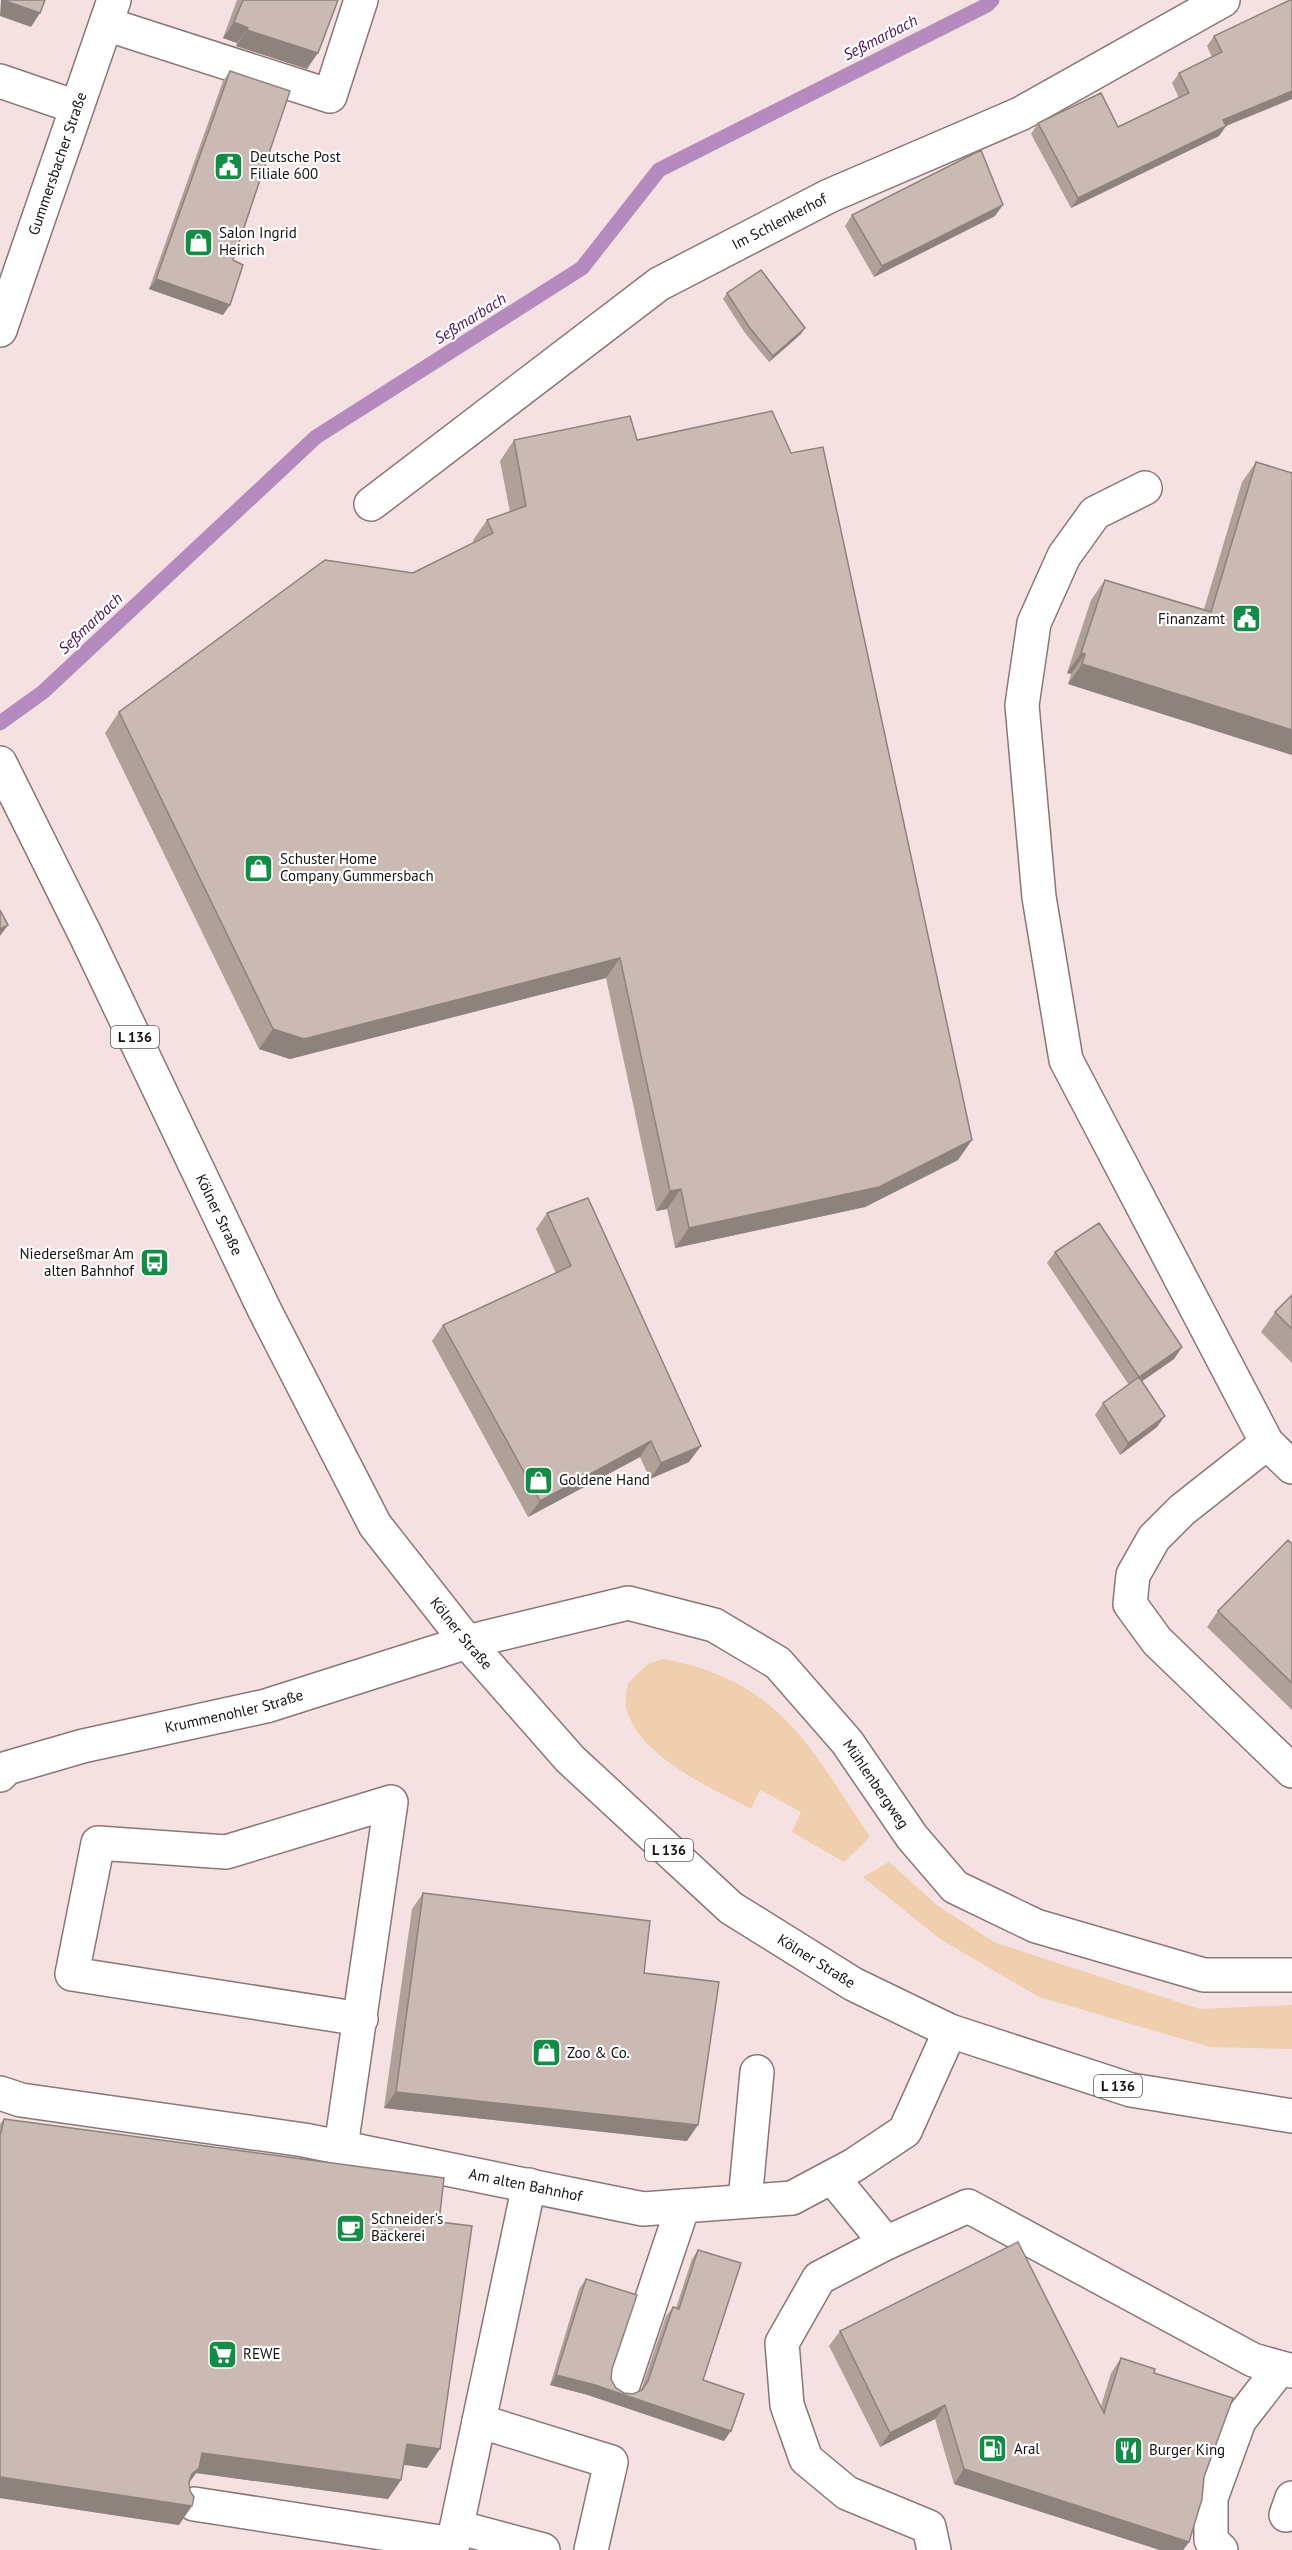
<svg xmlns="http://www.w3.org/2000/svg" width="1292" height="2550" font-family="'PT Sans',sans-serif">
<rect width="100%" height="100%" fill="#f5e1e2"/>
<path fill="#efcfad" d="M 663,1659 C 780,1680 810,1747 870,1837 L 844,1862 L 792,1832 L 801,1812 L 760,1790 L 751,1809 C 710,1787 643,1759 627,1711 C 624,1703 627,1691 628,1683 L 648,1664 Z
M 889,1862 L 938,1906 L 996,1943 L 1200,2009 L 1292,2005 L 1292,2049 L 1210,2047 L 1039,1997 L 940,1939 L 863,1877 Z"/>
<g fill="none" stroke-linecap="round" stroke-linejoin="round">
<path stroke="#b48abf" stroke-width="15" d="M 0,723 L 43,692 L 316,437 L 582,268 L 659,170 L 987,5 L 992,0"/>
<defs>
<g id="minor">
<path d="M 106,24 L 330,96 L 361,0"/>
<path d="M 0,81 L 76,107"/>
<path d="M 1145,488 L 1095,513 L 1064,556 L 1034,623 L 1022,705 L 1039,897 L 1066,1060 L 1267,1443 L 1292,1467"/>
<path id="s1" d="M 371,504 L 659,284 L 829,196 L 1020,114 L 1223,0"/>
<path d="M 1267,1443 L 1182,1510 L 1154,1538 L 1133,1575 L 1130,1604 L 1157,1641 L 1292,1771"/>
<path id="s2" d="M 0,1775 L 7,1768 L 83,1746 L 266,1706 L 467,1642 L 628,1603 L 714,1625 L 778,1663 L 847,1742 L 912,1837 L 955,1887 L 1036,1926 L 1204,1975 L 1292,1975"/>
<path id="s3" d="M 0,2093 L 21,2100 L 304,2140 L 643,2209 L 792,2198 L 854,2165 L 905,2131 L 950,2031"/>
<path d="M 341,2147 L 391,1802 L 226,1852 L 98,1843 L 72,1974 L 361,2019"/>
<path d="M 832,2177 L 886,2243"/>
<path d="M 745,2201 L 757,2072"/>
<path d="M 623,2385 L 683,2206"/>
<path d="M 479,2421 L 611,2462 L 591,2550"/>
<path d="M 194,2504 L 453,2544 L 529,2185"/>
<path d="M 1286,2515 L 1292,2498"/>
<path d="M 457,2527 L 543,2550"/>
<path d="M 934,2550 L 929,2527 L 847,2493 L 806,2459 L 787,2405 L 782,2343 L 819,2278 L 886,2243 L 968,2206 L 1253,2360 L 1292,2371"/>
<path d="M 1221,2550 L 1211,2540 L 1211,2498 L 1239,2421 L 1280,2368"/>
</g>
<g id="major">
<path id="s4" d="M 0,330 L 114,0"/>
<path id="s5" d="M 0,763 L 86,936 L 265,1311 L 375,1525 L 467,1642 L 570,1759 L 731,1908 L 853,1984 L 950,2031 L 1131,2090 L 1292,2116"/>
</g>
</defs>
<use href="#minor" stroke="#897778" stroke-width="36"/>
<use href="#major" stroke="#897778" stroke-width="36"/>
<use href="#minor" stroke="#fff" stroke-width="33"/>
<use href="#major" stroke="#fff" stroke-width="33"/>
</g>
<path fill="#afa09a" d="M 237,0 L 338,0 L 307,69 L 236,46 L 237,43 L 223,38 Z
M 1290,1 L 1226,126 L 1219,136 L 1071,208 L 1031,134 L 1038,123 L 1118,127 L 1179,98 L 1172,83 L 1179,73 L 1212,57 L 1207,46 L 1214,36 Z
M 230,71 L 223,315 L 149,289 L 223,81 Z
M 852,215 L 995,216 L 874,277 L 845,226 Z
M 727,293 L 801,334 L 769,362 L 745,333 L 723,299 Z
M 514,440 L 637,440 L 958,1160 L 865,1207 L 675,1248 L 667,1209 L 656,1211 L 606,978 L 290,1059 L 259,1049 L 105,733 L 119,712 L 474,543 L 473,540 L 487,520 L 510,512 L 500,461 Z
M 1256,462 L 1292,473 L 1292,755 L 1068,684 L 1071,674 L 1067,673 L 1091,600 L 1105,580 L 1204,609 L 1242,482 Z
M 547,1213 L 689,1462 L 650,1479 L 640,1457 L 528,1517 L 432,1341 L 443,1325 L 556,1273 L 536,1229 Z
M 1055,1252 L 1182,1347 L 1174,1359 L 1142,1381 L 1157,1427 L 1120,1455 L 1095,1415 L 1103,1403 L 1129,1385 L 1047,1263 Z
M 1292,1295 L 1292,1363 L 1261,1332 L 1275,1312 Z
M 1292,1544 L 1292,1710 L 1207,1627 L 1218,1611 Z
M 423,1893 L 644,1973 L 687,2141 L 384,2108 L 412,1909 Z
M 4,2119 L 439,2222 L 427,2468 L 404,2465 L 401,2480 L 388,2499 L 196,2473 L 189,2483 L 179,2525 L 0,2498 L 0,2124 Z
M 698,2250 L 703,2380 L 724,2441 L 588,2395 L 550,2385 L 579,2289 L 586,2279 L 612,2369 L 611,2379 L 616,2388 L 624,2393 L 633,2394 L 641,2390 L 666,2316 L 673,2307 L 676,2308 L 692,2259 Z
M 840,2331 L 1101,2406 L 1111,2373 L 1121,2358 L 1154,2373 L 1189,2542 L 1183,2550 L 1160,2550 L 954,2484 L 935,2419 L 880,2447 L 829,2346 Z"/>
<path fill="#8e827d" d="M 1,0 L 3,0 L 40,13 L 31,27 L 0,16 Z
M 234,22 L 248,28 L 237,43 L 223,38 Z
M 247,30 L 318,53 L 307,69 L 236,46 Z
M 1292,91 L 1292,99 L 1226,126 L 1219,136 L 1071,208 L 1078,198 L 1223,120 Z
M 1003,205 L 995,216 L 874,277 L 882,266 Z
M 156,279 L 230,305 L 223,315 L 149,289 Z
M 805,328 L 801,334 L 769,362 L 773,356 Z
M 1081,653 L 1085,654 L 1071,674 L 1067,673 Z
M 1082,664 L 1292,730 L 1292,755 L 1068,684 Z
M 8,925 L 0,936 L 0,929 Z
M 620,958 L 606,978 L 290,1059 L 259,1049 L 273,1029 Z
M 972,1140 L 958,1160 L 865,1207 L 675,1248 L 689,1228 Z
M 681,1189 L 667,1209 L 656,1211 L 670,1191 Z
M 1182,1347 L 1174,1359 L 1131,1389 L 1139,1377 Z
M 1165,1416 L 1157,1427 L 1120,1455 L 1128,1443 Z
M 651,1441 L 640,1457 L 528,1517 L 540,1501 Z
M 701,1446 L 689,1462 L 650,1479 L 661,1463 Z
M 396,2092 L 698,2125 L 687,2141 L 384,2108 Z
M 556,2375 L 595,2385 L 731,2431 L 724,2441 L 588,2395 L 550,2385 Z
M 945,2405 L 935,2419 L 880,2447 L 890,2433 Z
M 407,2444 L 440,2449 L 427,2468 L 394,2463 Z
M 202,2453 L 401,2480 L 388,2499 L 196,2473 L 186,2487 Z
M 964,2469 L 1189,2542 L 1183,2550 L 1160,2550 L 954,2484 Z
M 0,2477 L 192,2506 L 179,2525 L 0,2498 Z"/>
<path fill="#cbbab3" stroke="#8e827d" stroke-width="1.5" d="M 3,0 L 45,0 L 40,13 Z
M 243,0 L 338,0 L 318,53 L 247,30 L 248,28 L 234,22 Z
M 1290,0 L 1292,0 L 1292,91 L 1223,120 L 1226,126 L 1078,198 L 1038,123 L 1101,93 L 1118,127 L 1189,93 L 1179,73 L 1222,52 L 1214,36 Z
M 230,71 L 290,91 L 233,260 L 243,265 L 230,305 L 156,279 Z
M 981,150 L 1003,205 L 882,266 L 852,215 Z
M 761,270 L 805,328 L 773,356 L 749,327 L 727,293 Z
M 772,411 L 791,453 L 823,447 L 972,1140 L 879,1187 L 689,1228 L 681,1189 L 670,1191 L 620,958 L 304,1039 L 273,1029 L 119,712 L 325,560 L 413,573 L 493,533 L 487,520 L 526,506 L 514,440 L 630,416 L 637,440 Z
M 1256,462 L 1292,473 L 1292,730 L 1082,664 L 1085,654 L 1081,653 L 1105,580 L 1211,612 Z
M 0,910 L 8,925 L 0,929 Z
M 588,1198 L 701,1446 L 661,1463 L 651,1441 L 540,1501 L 443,1325 L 571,1266 L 547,1213 Z
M 1099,1223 L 1182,1347 L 1139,1377 L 1055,1252 Z
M 1292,1295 L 1292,1329 L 1275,1312 Z
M 1139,1377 L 1165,1416 L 1128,1443 L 1103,1403 Z
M 1288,1540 L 1292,1544 L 1292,1683 L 1218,1611 Z
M 423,1893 L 650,1921 L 644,1973 L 719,1982 L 698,2125 L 396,2092 Z
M 4,2119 L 444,2178 L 439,2222 L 472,2226 L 440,2449 L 407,2444 L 401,2480 L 202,2453 L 199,2468 L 192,2474 L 189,2482 L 190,2491 L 194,2497 L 192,2506 L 0,2477 L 0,2133 L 1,2133 Z
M 1018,2242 L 1104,2413 L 1121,2358 L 1155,2369 L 1154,2373 L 1233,2398 L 1204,2477 L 1202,2499 L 1189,2542 L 964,2469 L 945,2405 L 890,2433 L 840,2331 Z
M 698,2250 L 741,2263 L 703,2380 L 744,2394 L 731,2431 L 595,2385 L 556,2375 L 586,2279 L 637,2295 L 612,2369 L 611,2379 L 616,2388 L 624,2393 L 633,2394 L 642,2390 L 648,2381 L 673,2307 L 679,2309 Z"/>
<defs>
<symbol id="civic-square" viewBox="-11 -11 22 22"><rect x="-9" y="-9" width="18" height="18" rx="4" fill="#148c47" stroke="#fff"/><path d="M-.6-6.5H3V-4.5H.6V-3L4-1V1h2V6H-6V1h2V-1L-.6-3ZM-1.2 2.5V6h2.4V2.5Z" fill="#fff"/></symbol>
<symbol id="shop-square" viewBox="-11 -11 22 22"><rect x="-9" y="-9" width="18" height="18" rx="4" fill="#148c47" stroke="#fff"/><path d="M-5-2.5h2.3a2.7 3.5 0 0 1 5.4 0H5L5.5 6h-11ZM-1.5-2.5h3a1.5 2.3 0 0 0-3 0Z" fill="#fff"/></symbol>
<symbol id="bus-square" viewBox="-11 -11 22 22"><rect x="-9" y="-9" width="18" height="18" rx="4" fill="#148c47" stroke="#fff"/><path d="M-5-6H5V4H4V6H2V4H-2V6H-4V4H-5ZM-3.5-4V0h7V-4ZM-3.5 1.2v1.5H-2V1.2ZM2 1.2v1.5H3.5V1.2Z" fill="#fff"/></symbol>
<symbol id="cafe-square" viewBox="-11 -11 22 22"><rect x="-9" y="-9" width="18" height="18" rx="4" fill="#148c47" stroke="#fff"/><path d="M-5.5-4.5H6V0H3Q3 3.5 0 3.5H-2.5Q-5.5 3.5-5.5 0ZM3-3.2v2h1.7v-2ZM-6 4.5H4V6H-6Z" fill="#fff"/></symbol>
<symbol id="supermarket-square" viewBox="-11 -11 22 22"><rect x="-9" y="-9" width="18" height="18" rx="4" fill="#148c47" stroke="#fff"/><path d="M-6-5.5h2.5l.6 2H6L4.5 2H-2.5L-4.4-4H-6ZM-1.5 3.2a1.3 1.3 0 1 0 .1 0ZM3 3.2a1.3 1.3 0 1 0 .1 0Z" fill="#fff"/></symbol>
<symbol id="fuel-square" viewBox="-11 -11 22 22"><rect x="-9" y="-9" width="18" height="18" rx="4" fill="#148c47" stroke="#fff"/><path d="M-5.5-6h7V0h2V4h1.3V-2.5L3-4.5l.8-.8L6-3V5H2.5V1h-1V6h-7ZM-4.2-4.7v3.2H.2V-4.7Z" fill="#fff"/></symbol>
<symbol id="restaurant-square" viewBox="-11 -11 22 22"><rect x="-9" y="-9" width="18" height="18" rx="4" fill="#148c47" stroke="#fff"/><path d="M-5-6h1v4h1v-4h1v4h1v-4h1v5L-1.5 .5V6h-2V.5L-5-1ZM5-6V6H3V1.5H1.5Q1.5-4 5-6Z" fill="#fff"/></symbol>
</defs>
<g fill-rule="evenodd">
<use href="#civic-square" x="212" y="150" width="33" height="33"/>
<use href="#shop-square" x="182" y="226" width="33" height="33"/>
<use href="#civic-square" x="1230" y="602" width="33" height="33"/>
<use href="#shop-square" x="242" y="852" width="33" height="33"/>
<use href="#bus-square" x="138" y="1246" width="33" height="33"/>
<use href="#shop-square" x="522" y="1464" width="33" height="33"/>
<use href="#shop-square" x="530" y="2036" width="33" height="33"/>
<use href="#cafe-square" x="334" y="2212" width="33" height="33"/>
<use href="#supermarket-square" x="206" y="2338" width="33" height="33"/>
<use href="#fuel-square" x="976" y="2432" width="33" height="33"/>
<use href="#restaurant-square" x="1112" y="2434" width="33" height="33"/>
</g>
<g text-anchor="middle" stroke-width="4.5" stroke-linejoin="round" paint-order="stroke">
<g fill="#fff" stroke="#5c5858" stroke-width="1.5">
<rect x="111" y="1026" width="48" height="22" rx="4.5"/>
<rect x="645" y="1839" width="48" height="22" rx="4.5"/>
<rect x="1094" y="2075" width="48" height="22" rx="4.5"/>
</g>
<g font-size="14" font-weight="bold" fill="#161010">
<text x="135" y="1042">L 136</text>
<text x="669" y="1855">L 136</text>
<text x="1118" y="2091">L 136</text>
</g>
<g font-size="15" fill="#161010" stroke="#fff" text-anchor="start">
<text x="250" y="162">Deutsche Post<tspan x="250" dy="17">Filiale 600</tspan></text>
<text x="219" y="238">Salon Ingrid<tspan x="219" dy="17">Heirich</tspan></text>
<text x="1225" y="624" text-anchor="end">Finanzamt</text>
<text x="280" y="864">Schuster Home<tspan x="280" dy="17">Company Gummersbach</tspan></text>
<text x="134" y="1259" text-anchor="end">Niederseßmar Am<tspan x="134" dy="17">alten Bahnhof</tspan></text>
<text x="559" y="1485">Goldene Hand</text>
<text x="567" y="2058">Zoo &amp; Co.</text>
<text x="371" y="2224">Schneider's<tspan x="371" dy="17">Bäckerei</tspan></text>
<text x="243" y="2359">REWE</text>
<text x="1014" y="2454">Aral</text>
<text x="1149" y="2455">Burger King</text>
</g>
<g font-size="15" fill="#161010" stroke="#fff">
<text dy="5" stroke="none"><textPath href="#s4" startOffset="176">Gummersbacher Straße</textPath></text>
<text dy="5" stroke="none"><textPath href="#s1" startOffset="498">Im Schlenkerhof</textPath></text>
<text dy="5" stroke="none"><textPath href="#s5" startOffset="502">Kölner Straße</textPath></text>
<text dy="5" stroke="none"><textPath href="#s5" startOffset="988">Kölner Straße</textPath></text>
<text dy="5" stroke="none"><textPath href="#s2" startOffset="244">Krummenohler Straße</textPath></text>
<text dy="5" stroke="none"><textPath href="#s2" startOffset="972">Mühlenbergweg</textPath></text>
<text dy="5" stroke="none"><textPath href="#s5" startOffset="1474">Kölner Straße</textPath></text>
<text dy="5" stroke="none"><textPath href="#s3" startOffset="534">Am alten Bahnhof</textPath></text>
</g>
<g font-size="16" font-style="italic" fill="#481354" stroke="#fff">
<text transform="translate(880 37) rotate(-27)" y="6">Seßmarbach</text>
<text transform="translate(470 318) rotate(-32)" y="6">Seßmarbach</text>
<text transform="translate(90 623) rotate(-43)" y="6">Seßmarbach</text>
</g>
</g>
</svg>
